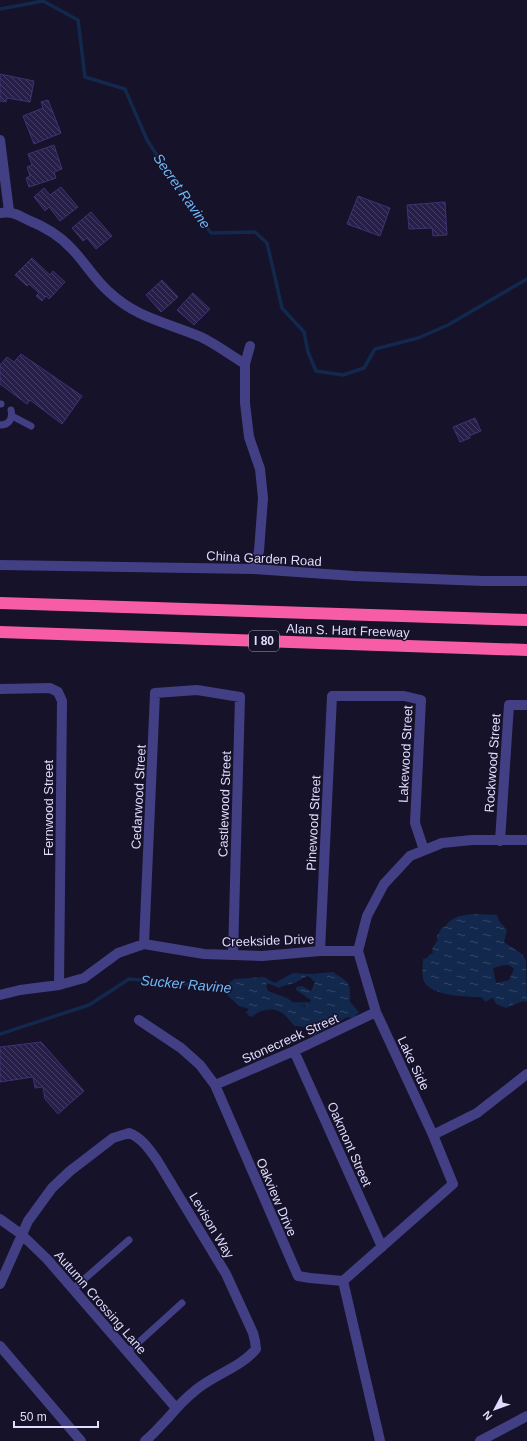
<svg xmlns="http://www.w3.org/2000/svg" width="527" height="1441" font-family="Arial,sans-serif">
<defs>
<pattern id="water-ripples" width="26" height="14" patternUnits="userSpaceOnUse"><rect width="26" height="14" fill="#12284d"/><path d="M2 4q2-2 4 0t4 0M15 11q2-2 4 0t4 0" fill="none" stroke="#344768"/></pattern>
<pattern id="building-back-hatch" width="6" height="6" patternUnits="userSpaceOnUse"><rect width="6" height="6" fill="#271f49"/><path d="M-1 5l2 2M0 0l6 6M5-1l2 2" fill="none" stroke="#463f64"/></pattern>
</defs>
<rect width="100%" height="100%" fill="#161229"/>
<path fill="url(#water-ripples)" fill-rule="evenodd" d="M 497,915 L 499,921 L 507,930 L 504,942 L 522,954 L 526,960 L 527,1002 L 523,1001 L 506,1008 L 496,1004 L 493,998 L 488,1000 L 486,1002 L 481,997 C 467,997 430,996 424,981 C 421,975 423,966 423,959 L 427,958 L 429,955 L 433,953 L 432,949 L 438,939 L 436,938 L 443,926 L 445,927 C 455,910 481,915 497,915 ZM 504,965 L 509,965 L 514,969 L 509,980 L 496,983 L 493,968 Z
M 333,972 C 349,983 351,982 350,1002 L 359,1012 L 353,1018 L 347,1017 L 313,1036 L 305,1027 L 295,1026 C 291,1023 288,1018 285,1015 C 274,1006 260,1009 252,1017 L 249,1016 L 246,1012 L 249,1009 L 239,1006 L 225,993 L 230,982 L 235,979 L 264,977 L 275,983 L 293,973 L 312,974 ZM 308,976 L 315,982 L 311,991 L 302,986 L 296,987 L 296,990 L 311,1000 L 310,1003 L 305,1002 L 307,1005 L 305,1007 L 297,1005 L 287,998 L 268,991 L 266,986 L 267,983 L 279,988 C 285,985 286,985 292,984 C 298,982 302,978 308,976 Z"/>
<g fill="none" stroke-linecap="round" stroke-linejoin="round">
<path stroke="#12284d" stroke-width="3.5" d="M 0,9 L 43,1 L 78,20 L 85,77 L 125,89 L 147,140 L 178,187 L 211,233 L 255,232 L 267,243 L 282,308 L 304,332 L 308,352 L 316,371 L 343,375 L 364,368 L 375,349 L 418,338 L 448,325 L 527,279
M 291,1004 L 309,1004
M 0,1034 L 89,1005 L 129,979 L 232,988"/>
</g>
<path fill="url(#building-back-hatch)" stroke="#3f3274" d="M 0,74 L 34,81 L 30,102 L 7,98 L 6,102 L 0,101 Z
M 48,100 L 61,133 L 34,144 L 23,116 L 43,108 L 41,102 Z
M 54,145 L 62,169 L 54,172 L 56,178 L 29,187 L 26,178 L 30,176 L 27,167 L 32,165 L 28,154 Z
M 61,187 L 78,207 L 60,221 L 49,207 L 45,211 L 34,197 L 44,188 L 50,195 Z
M 358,196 L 390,208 L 380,236 L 347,224 Z
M 445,202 L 447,235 L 433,236 L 432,228 L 409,229 L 407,205 Z
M 91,212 L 112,236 L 96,249 L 87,238 L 83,241 L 72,228 Z
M 32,258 L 50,275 L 53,271 L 65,282 L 49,299 L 46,296 L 42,301 L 36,296 L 39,293 L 29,284 L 27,286 L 15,275 Z
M 162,280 L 178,297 L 161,312 L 146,295 Z
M 193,293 L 210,309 L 194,325 L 177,310 Z
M 21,354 L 82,396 L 62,424 L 30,400 L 27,404 L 0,384 L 0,365 L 7,357 L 14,362 Z
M 475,418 L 481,431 L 469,436 L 470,438 L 460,442 L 453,427 Z
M 41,1042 L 84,1091 L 58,1114 L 45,1099 L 43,1087 L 35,1088 L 33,1077 L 0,1082 L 0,1047 Z"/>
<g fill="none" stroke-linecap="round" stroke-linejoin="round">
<path stroke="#423f85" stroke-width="7" d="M 0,404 L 1,404
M 12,416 L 31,426
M 0,425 C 9,425 13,419 11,410
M 73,1289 L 129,1240
M 128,1352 L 182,1303"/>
<path stroke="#423f85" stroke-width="10" d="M 0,140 L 9,211
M 0,213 C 13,211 17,215 28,220 C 43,226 60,236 71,248 C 85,262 94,279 109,292 C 138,319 166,322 201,337 C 216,344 230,355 245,364
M 250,346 L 245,364 L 245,403 L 249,437 L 260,469 L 263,498 L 259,551 L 254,569
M 0,565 L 254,569 L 354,576 L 483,581 L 527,581
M 0,689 L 50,688 L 58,692 L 62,701 L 59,985
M 500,841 L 509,705 L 527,705
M 144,944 L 155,693 L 197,690 L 240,697 L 233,955
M 320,951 L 332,696 L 404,696 L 421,700 L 415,823 L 424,850
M 358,951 L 367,916 L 384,884 L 410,856 L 442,843 L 472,840 L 527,840
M 0,995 L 20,990 L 59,985 L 84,978 L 118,953 L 144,944 L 204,954 L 262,956 L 320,951 L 358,951
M 139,1020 L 181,1048 L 200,1065 L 215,1085 L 298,1276 L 310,1278 L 343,1281 L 453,1184 L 433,1135 L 376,1012 L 358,951
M 294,1051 L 382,1247
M 215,1085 L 294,1051 L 376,1012
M 433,1135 L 477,1113 L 527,1074
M 0,1219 L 21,1234 L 47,1259 L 176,1408
M 343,1281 L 380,1441
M 0,1284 L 28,1221 L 52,1188 L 70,1171 L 113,1138 L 129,1133 C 142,1138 149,1149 157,1160 L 226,1274 L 253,1333 L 255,1341 L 256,1349 C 241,1367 216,1374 197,1389 C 187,1397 177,1407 169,1417 C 161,1425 154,1434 145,1441
M 0,1346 L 81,1441
M 480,1441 L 527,1416"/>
<path stroke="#f75da7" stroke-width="12" d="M 0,603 L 527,620
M 0,632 L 527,650"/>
</g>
<g text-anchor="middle" stroke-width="3" stroke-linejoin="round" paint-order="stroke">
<rect fill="#161229" stroke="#a39fbd" stroke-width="1" x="249" y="631" width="30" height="20" rx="3"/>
<g font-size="12" font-weight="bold" fill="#dfdcfd">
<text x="264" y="645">I 80</text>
</g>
<g font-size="13" fill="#dfdcfd" stroke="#161229">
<text transform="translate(264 558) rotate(3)" y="5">China Garden Road</text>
<text transform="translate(348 630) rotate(2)" y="5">Alan S. Hart Freeway</text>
<text transform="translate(405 754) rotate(-87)" y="5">Lakewood Street</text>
<text transform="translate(492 763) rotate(-86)" y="5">Rockwood Street</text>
<text transform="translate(138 797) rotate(-87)" y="5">Cedarwood Street</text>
<text transform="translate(224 804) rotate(-88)" y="5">Castlewood Street</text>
<text transform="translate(48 808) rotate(-90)" y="5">Fernwood Street</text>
<text transform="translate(313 823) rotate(-87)" y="5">Pinewood Street</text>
<text transform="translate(268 940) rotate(-2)" y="5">Creekside Drive</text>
<text transform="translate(290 1038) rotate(-24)" y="5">Stonecreek Street</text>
<text transform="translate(414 1063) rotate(65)" y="5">Lake Side</text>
<text transform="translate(350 1144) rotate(66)" y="5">Oakmont Street</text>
<text transform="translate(277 1197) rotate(67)" y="5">Oakview Drive</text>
<text transform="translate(212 1225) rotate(59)" y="5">Levison Way</text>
<text transform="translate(101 1302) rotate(49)" y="5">Autumn Crossing Lane</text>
</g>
<g font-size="14" font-style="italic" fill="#6fb9f8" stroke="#161229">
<text transform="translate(182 191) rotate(55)" y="5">Secret Ravine</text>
<text transform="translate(186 984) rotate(5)" y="5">Sucker Ravine</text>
</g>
</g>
<g transform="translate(495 1409) rotate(229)" stroke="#161229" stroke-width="3" paint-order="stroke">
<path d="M0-3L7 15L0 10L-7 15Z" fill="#dfdcfd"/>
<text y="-6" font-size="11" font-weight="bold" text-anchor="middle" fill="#dfdcfd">N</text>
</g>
<path d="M14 1421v6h84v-6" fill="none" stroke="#dfdcfd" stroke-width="2"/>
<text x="20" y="1421" font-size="12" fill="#dfdcfd" stroke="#161229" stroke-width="3" paint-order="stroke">50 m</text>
</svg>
